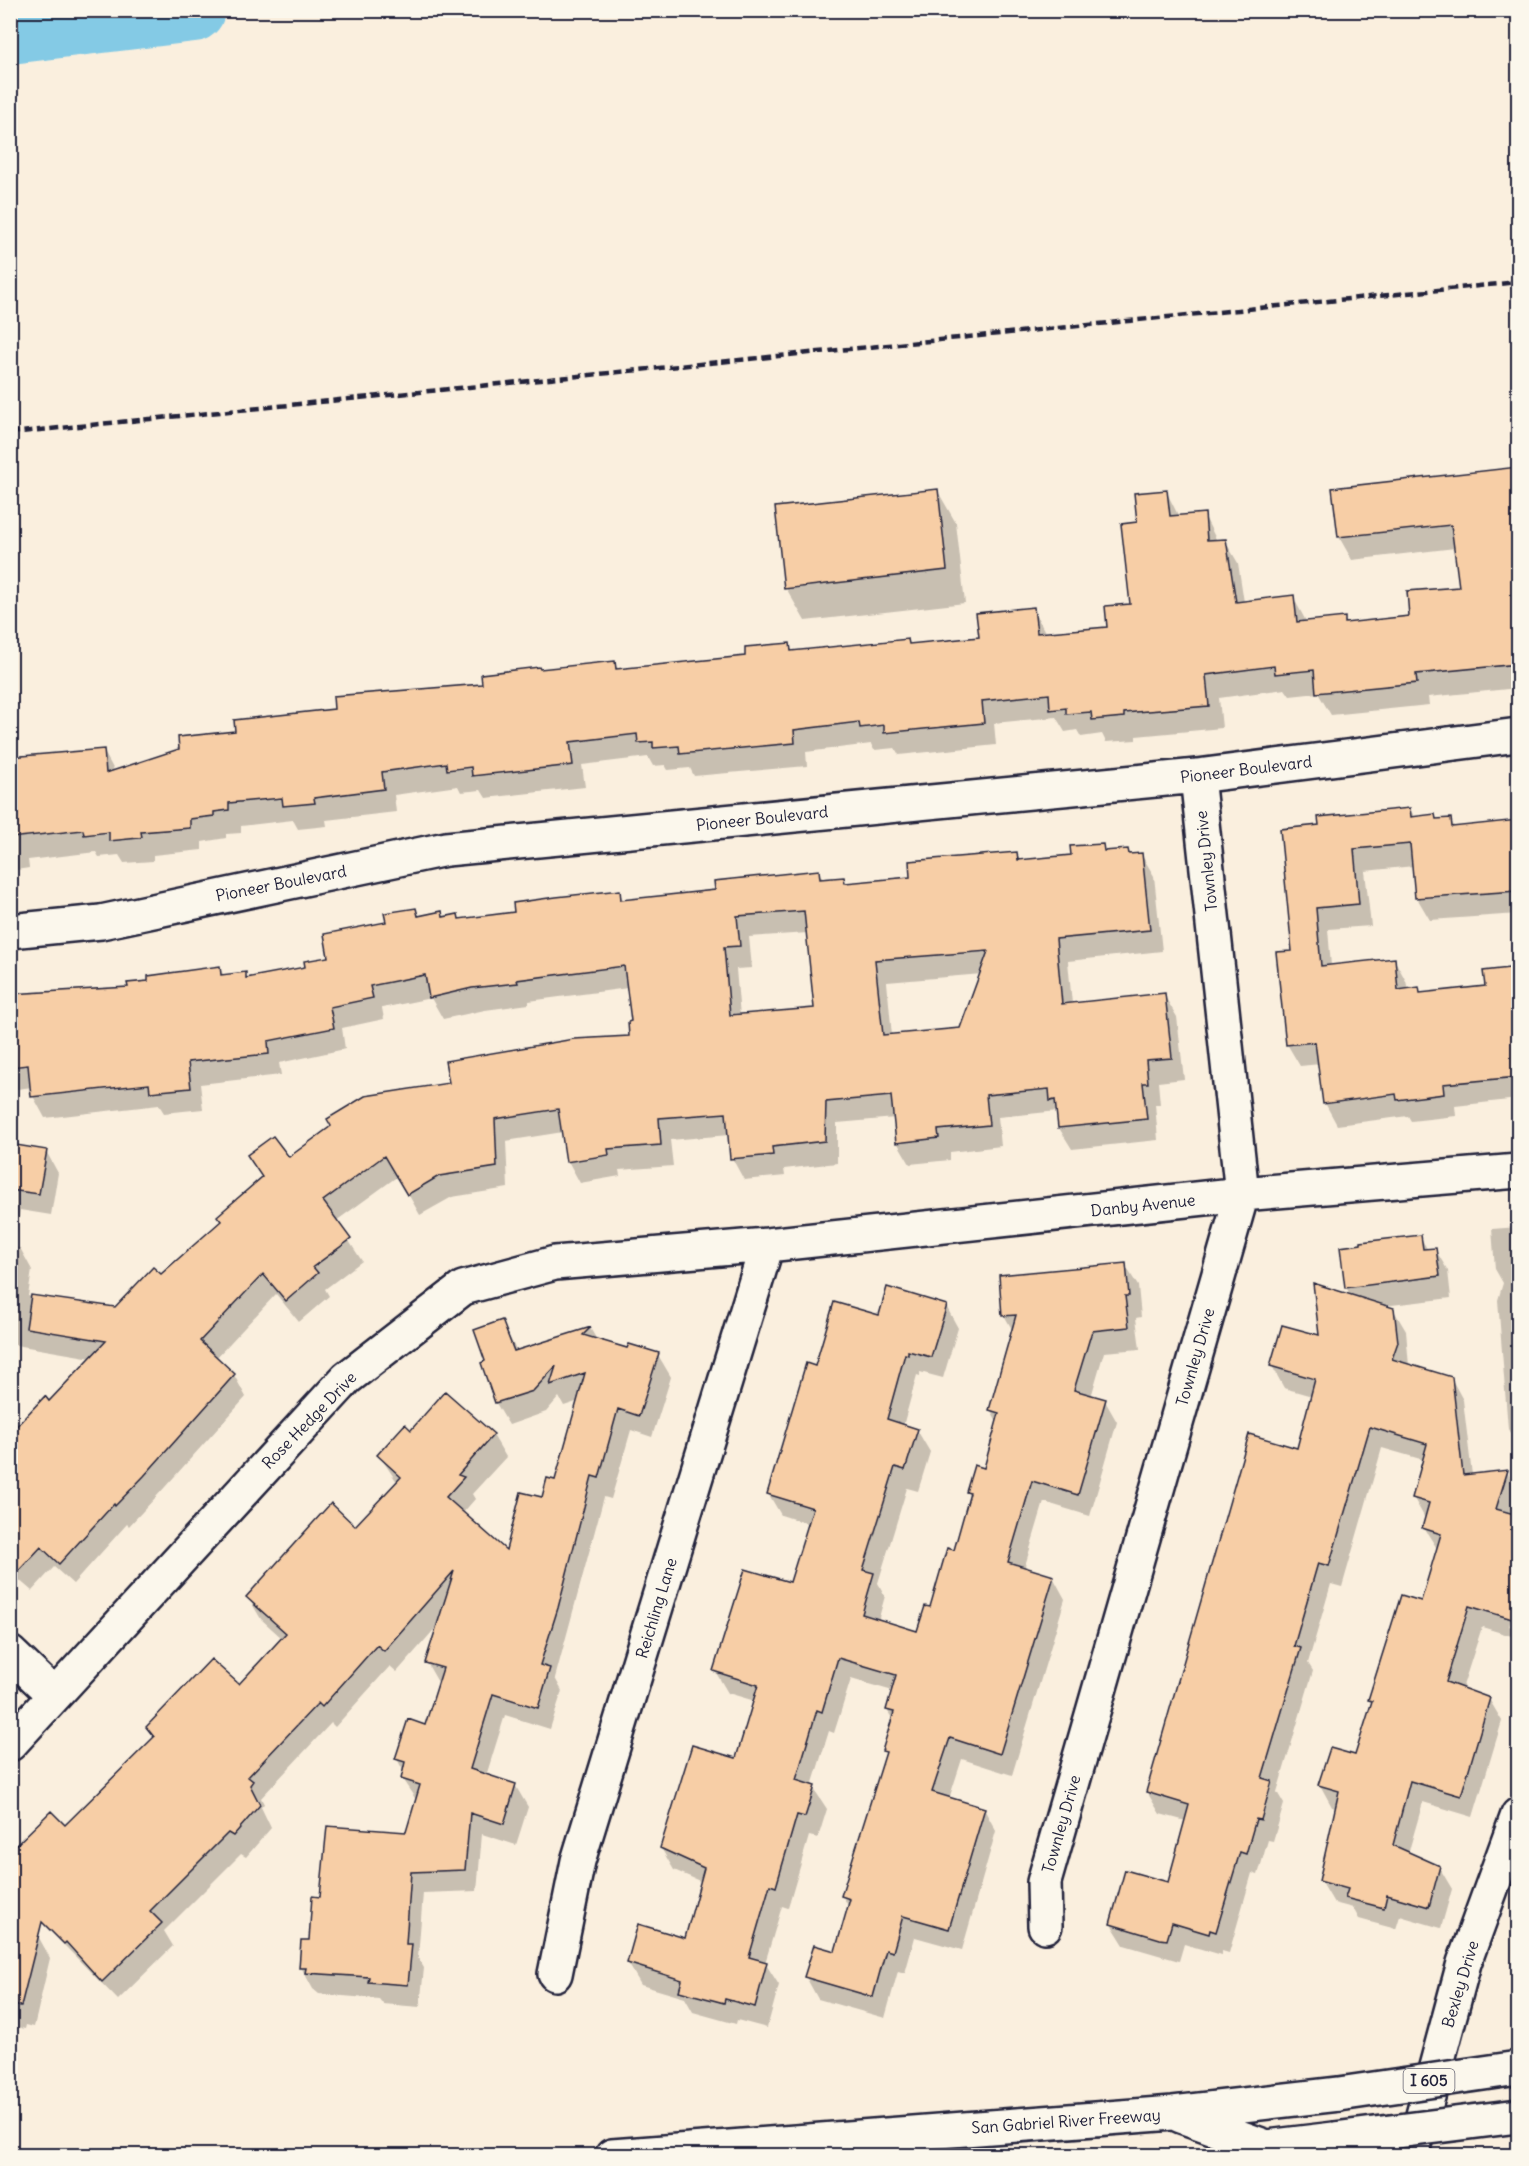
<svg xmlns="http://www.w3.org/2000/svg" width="1529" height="2166" font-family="Delius,sans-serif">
<rect width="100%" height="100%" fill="#faefde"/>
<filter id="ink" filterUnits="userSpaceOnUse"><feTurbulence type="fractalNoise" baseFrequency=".0167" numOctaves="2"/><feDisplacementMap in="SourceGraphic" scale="12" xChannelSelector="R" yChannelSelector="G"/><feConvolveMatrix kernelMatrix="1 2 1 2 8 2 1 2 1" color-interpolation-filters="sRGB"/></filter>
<g filter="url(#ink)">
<path fill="#0003" fill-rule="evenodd" d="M 1518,469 L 1518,688 L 1428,697 L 1429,705 L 1331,715 L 1318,693 L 1290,696 L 1285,689 L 1219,698 L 1222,728 L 1136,736 L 1136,740 L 1106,742 L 1102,734 L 1081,737 L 1077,730 L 1065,732 L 1056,717 L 994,723 L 996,745 L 899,755 L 895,748 L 874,750 L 871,744 L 806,752 L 807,766 L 694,776 L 690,768 L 668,770 L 665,765 L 653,766 L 648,757 L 582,765 L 585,787 L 486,798 L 481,790 L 461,792 L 458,786 L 394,795 L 396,812 L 326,820 L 327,826 L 298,829 L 293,820 L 241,826 L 241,833 L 226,834 L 226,838 L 202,842 L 202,850 L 153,855 L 153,861 L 124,863 L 119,855 L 99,857 L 96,852 L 28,860 L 29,868 L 10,871 L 10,759 L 103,750 L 115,772 L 237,732 L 336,711 L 484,685 L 540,671 L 614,663 L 619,670 L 747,657 L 789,645 L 793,652 L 908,641 L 910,646 L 980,639 L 1033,609 L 1046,634 L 1109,628 L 1131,605 L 1139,524 L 1166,491 L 1179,517 L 1204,515 L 1217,541 L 1225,541 L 1238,563 L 1244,602 L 1293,597 L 1307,623 L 1344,618 L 1347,624 L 1410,617 L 1461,588 L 1455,548 L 1352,560 L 1339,537 L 1334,489 Z
M 937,490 L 956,523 L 965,603 L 805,621 L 786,588 Z
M 1518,798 L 1518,914 L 1430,920 L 1417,898 L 1414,866 L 1365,871 L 1371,926 L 1328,929 L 1331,966 L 1394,959 L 1406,981 L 1408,990 L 1418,989 L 1421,994 L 1486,987 L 1485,972 L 1518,969 L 1518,1099 L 1455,1106 L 1456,1116 L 1411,1121 L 1408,1116 L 1337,1125 L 1325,1103 L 1320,1064 L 1300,1066 L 1287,1044 L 1294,952 L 1320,826 L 1410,809 L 1415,818 L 1435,816 L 1438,821 L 1450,819 L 1455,828 L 1515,822 L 1513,799 Z
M 1102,845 L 1106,852 L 1128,850 L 1131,855 L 1141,854 L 1154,876 L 1162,951 L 1068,961 L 1072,1004 L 1164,995 L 1177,1017 L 1184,1079 L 1158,1082 L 1160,1104 L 1155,1104 L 1158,1140 L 1072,1149 L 1059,1128 L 1058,1111 L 998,1117 L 1001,1146 L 950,1152 L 950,1160 L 910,1164 L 897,1142 L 895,1118 L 837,1123 L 837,1163 L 784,1169 L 785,1176 L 744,1180 L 732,1158 L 729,1135 L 670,1140 L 673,1166 L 619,1170 L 620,1176 L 580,1183 L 568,1161 L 563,1132 L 506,1141 L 508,1188 L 452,1197 L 420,1215 L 398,1176 L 336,1221 L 362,1261 L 325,1289 L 329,1296 L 299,1322 L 276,1294 L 216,1358 L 234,1375 L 246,1397 L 156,1497 L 129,1526 L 127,1524 L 73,1584 L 54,1567 L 32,1591 L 10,1572 L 49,1403 L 92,1358 L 10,1344 L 10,1146 L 46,1151 L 58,1173 L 51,1215 L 20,1210 L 15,1247 L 20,1248 L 32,1270 L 28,1296 L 116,1308 L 161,1276 L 222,1223 L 262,1179 L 249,1156 L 288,1159 L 451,1084 L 631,1037 L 633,1023 L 628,988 L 529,1001 L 529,1004 L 485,1010 L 443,1019 L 431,998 L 382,1008 L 384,1019 L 342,1028 L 345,1049 L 279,1063 L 281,1075 L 200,1084 L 203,1109 L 164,1113 L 159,1105 L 45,1118 L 33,1096 L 32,1087 L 10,1090 L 10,996 L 130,989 L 220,968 L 224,976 L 245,974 L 248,979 L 307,968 L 416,909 L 420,917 L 457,915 L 460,920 L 515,913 L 619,892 L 624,901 L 717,892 L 819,872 L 824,881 L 844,879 L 847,884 L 912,878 L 1016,853 L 1020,861 L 1072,856 ZM 808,933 L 815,1009 L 740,1016 L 736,969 L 752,968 L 749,937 ZM 982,974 L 962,1029 L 892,1036 L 887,982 Z
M 1518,1227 L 1518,1447 L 1508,1429 L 1498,1300 L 1503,1283 L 1495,1269 L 1492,1229 Z
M 1420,1237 L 1428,1250 L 1435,1249 L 1448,1271 L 1451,1298 L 1383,1306 L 1393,1309 L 1406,1331 L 1409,1366 L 1451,1378 L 1463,1400 L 1472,1475 L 1507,1472 L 1518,1492 L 1513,1515 L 1518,1517 L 1518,1594 L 1509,1626 L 1511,1627 L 1518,1604 L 1518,1638 L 1482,1627 L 1462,1689 L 1489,1699 L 1502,1721 L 1473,1817 L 1423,1802 L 1408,1854 L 1439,1867 L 1452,1889 L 1441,1928 L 1400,1916 L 1396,1929 L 1359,1919 L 1353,1908 L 1334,1903 L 1321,1881 L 1337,1808 L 1332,1807 L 1320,1785 L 1356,1757 L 1372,1705 L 1370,1700 L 1422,1603 L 1438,1550 L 1424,1528 L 1426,1520 L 1413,1497 L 1424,1460 L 1382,1448 L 1342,1587 L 1331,1584 L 1308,1663 L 1313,1671 L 1277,1792 L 1284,1804 L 1273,1841 L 1268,1840 L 1258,1875 L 1252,1873 L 1229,1953 L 1222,1951 L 1222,1955 L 1184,1944 L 1179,1961 L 1124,1945 L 1111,1924 L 1169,1884 L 1186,1821 L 1160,1814 L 1147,1792 L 1298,1449 L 1312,1396 L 1284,1388 L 1272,1366 L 1320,1337 L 1351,1296 L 1346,1287 Z
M 1125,1265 L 1138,1286 L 1141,1317 L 1136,1318 L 1140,1349 L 1104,1352 L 1091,1397 L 1105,1401 L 1117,1422 L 1090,1516 L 1044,1502 L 1024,1569 L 1053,1577 L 1065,1599 L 1012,1775 L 962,1759 L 949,1799 L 984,1809 L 996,1831 L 962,1950 L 915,1937 L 905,1973 L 898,1971 L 885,2018 L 818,1999 L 806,1977 L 836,1953 L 849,1908 L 843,1896 L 887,1756 L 884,1751 L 893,1720 L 887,1710 L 893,1691 L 851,1679 L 834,1733 L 829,1731 L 812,1786 L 827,1809 L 818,1838 L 809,1836 L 788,1908 L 782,1906 L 765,1963 L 779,1985 L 767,2028 L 737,2020 L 736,2024 L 693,2012 L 685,1998 L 641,1985 L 628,1963 L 687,1940 L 702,1882 L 674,1870 L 661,1848 L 737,1760 L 755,1701 L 728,1693 L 715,1671 L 791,1584 L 809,1524 L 781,1515 L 768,1493 L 816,1367 L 880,1317 L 946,1306 L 958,1328 L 943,1378 L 920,1372 L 920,1376 L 917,1375 L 903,1426 L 917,1430 L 930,1452 L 918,1491 L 907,1488 L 878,1583 L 885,1596 L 878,1621 L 918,1633 L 955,1552 L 970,1498 L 967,1492 L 985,1470 L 998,1423 L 990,1409 L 1013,1331 L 1004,1315 Z
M 502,1322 L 517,1352 L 590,1328 L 597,1340 L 658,1355 L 671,1377 L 652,1437 L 631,1430 L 611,1499 L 604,1497 L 555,1678 L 562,1691 L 550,1729 L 505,1715 L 486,1776 L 515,1785 L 528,1807 L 516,1845 L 482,1834 L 477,1891 L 423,1893 L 418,1958 L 424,1968 L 420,2007 L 383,2004 L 379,1999 L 319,1994 L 313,1989 L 301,1967 L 322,1899 L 407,1834 L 417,1801 L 402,1779 L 404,1772 L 397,1759 L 426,1727 L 439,1684 L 427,1663 L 439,1624 L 397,1672 L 390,1666 L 335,1727 L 331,1723 L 261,1798 L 264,1804 L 261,1807 L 271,1828 L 246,1857 L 241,1854 L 164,1931 L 173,1946 L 118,2000 L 15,1895 L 65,1827 L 154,1738 L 148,1727 L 239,1686 L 283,1639 L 261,1619 L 248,1597 L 356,1528 L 397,1482 L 379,1455 L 411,1432 L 445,1393 L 493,1435 L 506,1457 L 472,1494 L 475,1499 L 462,1514 L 506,1553 L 556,1482 L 579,1401 L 564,1406 L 559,1397 L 546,1412 L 509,1425 L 496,1403 L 482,1364 L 487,1362 Z
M 10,1929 L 38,1936 L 50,1958 L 34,2027 L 26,2025 L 25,2029 L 10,2025 Z"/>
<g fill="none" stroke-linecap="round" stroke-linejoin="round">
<path stroke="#84cae5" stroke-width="64" d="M 10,32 L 193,10"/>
</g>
<path fill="#f7cea6" stroke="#22223b" stroke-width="1.5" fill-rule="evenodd" d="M 1518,467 L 1518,664 L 1416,674 L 1417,683 L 1316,693 L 1314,670 L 1275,674 L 1274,666 L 1206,675 L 1209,706 L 1124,713 L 1124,717 L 1092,720 L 1091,712 L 1066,714 L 1066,708 L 1050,710 L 1049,694 L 982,701 L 984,723 L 884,733 L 884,725 L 860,728 L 859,722 L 794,730 L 795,743 L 680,754 L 679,746 L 653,748 L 653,742 L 638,743 L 637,734 L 570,742 L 573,765 L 472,776 L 471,767 L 447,770 L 446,763 L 382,772 L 384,789 L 314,798 L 315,803 L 283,806 L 282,798 L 229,803 L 229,810 L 214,812 L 214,816 L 190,819 L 190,828 L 141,832 L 142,837 L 139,838 L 109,841 L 109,832 L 84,835 L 83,830 L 10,838 L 10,757 L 104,749 L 106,773 L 179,749 L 178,737 L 235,731 L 234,720 L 334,709 L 333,696 L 482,684 L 481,674 L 539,667 L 540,669 L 615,661 L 616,669 L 745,656 L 745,647 L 790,643 L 791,651 L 908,639 L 909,644 L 979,637 L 976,613 L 1034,607 L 1037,633 L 1107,627 L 1105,606 L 1130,604 L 1121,524 L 1137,522 L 1134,493 L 1167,490 L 1170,516 L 1205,513 L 1207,540 L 1226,539 L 1236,602 L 1294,595 L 1297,622 L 1345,617 L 1345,623 L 1409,616 L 1407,591 L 1459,587 L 1451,525 L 1338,537 L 1332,488 Z
M 938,489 L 947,570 L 784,589 L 775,507 Z
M 1410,808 L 1411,817 L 1435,814 L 1436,819 L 1451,818 L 1452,827 L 1518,820 L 1518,869 L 1515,870 L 1517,891 L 1415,898 L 1410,844 L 1354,849 L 1359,904 L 1316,908 L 1321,966 L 1395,958 L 1398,990 L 1419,987 L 1420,993 L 1485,986 L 1483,971 L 1518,967 L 1518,1077 L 1443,1084 L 1444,1094 L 1397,1100 L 1396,1094 L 1323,1104 L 1315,1042 L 1286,1045 L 1276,952 L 1292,951 L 1280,829 L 1319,825 L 1318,817 Z
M 1103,844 L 1104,851 L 1128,849 L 1129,854 L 1142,853 L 1150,930 L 1056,939 L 1062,1004 L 1165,993 L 1172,1058 L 1146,1060 L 1148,1083 L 1143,1083 L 1147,1119 L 1058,1128 L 1055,1100 L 1050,1101 L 1049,1089 L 986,1095 L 989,1125 L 938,1130 L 939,1138 L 896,1143 L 891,1096 L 826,1102 L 825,1141 L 772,1147 L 773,1155 L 730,1159 L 726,1113 L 659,1118 L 661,1145 L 608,1149 L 609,1155 L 566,1162 L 558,1109 L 495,1119 L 497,1167 L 439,1176 L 407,1195 L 384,1156 L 323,1201 L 351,1239 L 313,1267 L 318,1273 L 286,1301 L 263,1274 L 200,1341 L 235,1374 L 144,1476 L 115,1506 L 114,1504 L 59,1564 L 41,1547 L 10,1580 L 10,1433 L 45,1396 L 49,1401 L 106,1341 L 26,1328 L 31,1295 L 115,1307 L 153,1267 L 161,1274 L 221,1221 L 217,1216 L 262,1177 L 247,1155 L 273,1136 L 289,1157 L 331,1126 L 327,1119 L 365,1096 L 449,1083 L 445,1061 L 574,1039 L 629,1036 L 628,1022 L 631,1021 L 624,966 L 517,980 L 518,983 L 472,988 L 429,998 L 425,975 L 370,986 L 373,998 L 330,1007 L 334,1028 L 268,1041 L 269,1054 L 188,1062 L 191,1088 L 150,1092 L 149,1084 L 31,1097 L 28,1065 L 10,1067 L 10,994 L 128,987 L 127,983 L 148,981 L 148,976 L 220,966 L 221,975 L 246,972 L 246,978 L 305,967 L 304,961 L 328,957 L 324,934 L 386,922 L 384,913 L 416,908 L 418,916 L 442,911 L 443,917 L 458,914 L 459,919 L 514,912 L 513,903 L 556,897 L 620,890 L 621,900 L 715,890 L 714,881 L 819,870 L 820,879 L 844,877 L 845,883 L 910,877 L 909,861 L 1017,852 L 1018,860 L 1071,855 L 1070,846 ZM 804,911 L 814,1008 L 730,1015 L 724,947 L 740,946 L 737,916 ZM 988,951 L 960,1028 L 883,1035 L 875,960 Z
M 10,1144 L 47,1150 L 39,1194 L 10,1190 Z
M 1421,1235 L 1423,1249 L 1436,1248 L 1440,1276 L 1345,1288 L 1340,1247 L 1361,1244 L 1361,1242 Z
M 1126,1263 L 1129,1296 L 1125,1296 L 1129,1327 L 1092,1331 L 1074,1390 L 1106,1399 L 1078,1495 L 1032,1481 L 1008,1562 L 1054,1576 L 1000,1754 L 950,1738 L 932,1792 L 985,1808 L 949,1929 L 903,1916 L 893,1952 L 886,1950 L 873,1997 L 804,1977 L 814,1945 L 835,1951 L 850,1899 L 841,1896 L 886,1752 L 882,1751 L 894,1712 L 886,1710 L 896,1675 L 838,1658 L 822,1712 L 817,1710 L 796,1780 L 815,1786 L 805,1817 L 797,1815 L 776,1887 L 770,1885 L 749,1957 L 767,1962 L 755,2007 L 725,1999 L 724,2003 L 679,1991 L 682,1980 L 627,1963 L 638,1924 L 685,1938 L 704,1868 L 660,1848 L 692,1745 L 736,1758 L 758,1685 L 713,1671 L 745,1569 L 790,1582 L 813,1508 L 767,1494 L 806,1363 L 815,1366 L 834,1302 L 879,1315 L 887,1287 L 947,1305 L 931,1357 L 908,1351 L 908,1355 L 905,1354 L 887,1419 L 918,1429 L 905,1470 L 895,1467 L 863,1570 L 874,1573 L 862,1614 L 917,1631 L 925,1606 L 930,1607 L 947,1548 L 954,1550 L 970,1493 L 966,1492 L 974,1465 L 984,1468 L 999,1413 L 989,1410 L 1016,1315 L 1002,1316 L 999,1275 Z
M 1313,1283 L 1394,1308 L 1398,1342 L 1392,1359 L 1452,1377 L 1463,1475 L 1508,1470 L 1496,1509 L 1518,1515 L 1518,1598 L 1512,1619 L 1469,1606 L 1446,1682 L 1490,1698 L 1461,1796 L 1410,1781 L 1393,1845 L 1440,1866 L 1429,1907 L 1387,1895 L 1384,1908 L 1345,1898 L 1348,1889 L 1319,1881 L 1339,1791 L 1318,1785 L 1330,1748 L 1355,1755 L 1372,1701 L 1368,1700 L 1401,1595 L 1421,1601 L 1441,1534 L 1422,1528 L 1429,1503 L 1412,1498 L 1427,1444 L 1370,1427 L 1329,1566 L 1318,1563 L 1294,1646 L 1301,1648 L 1262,1778 L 1272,1781 L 1261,1820 L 1256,1819 L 1246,1854 L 1240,1852 L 1216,1932 L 1210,1930 L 1209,1934 L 1172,1923 L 1167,1940 L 1160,1939 L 1110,1924 L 1125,1870 L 1168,1882 L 1189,1805 L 1146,1792 L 1249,1434 L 1297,1448 L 1315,1379 L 1270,1366 L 1282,1325 L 1319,1335 Z
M 502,1320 L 514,1351 L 591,1327 L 583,1335 L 627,1348 L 629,1344 L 659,1353 L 639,1416 L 618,1409 L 599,1478 L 592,1476 L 558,1608 L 540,1665 L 550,1668 L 538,1708 L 493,1694 L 470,1769 L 516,1784 L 504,1824 L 470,1813 L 465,1870 L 411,1872 L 406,1944 L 412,1944 L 408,1985 L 368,1982 L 369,1977 L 305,1973 L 306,1968 L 299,1968 L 301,1940 L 309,1940 L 312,1896 L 320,1897 L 327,1826 L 406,1832 L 420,1785 L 401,1779 L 405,1762 L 395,1759 L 408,1719 L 425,1725 L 443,1668 L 425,1663 L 454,1571 L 384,1651 L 377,1645 L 322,1707 L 318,1703 L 248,1777 L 253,1781 L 250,1785 L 260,1805 L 233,1836 L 228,1833 L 150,1911 L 162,1923 L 102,1982 L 66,1942 L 64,1944 L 42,1922 L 21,2006 L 10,2005 L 10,1851 L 51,1811 L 65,1825 L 154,1737 L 146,1727 L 211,1659 L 239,1684 L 286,1633 L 246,1597 L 331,1503 L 355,1526 L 401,1477 L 377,1455 L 405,1424 L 411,1430 L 445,1391 L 494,1434 L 458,1475 L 464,1477 L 446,1497 L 506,1550 L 521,1492 L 542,1497 L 547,1478 L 555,1480 L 585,1373 L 550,1385 L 556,1366 L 533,1391 L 495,1403 L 481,1363 L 485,1361 L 474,1330 Z"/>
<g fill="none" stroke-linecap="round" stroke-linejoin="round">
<defs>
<path id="minor" d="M 10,931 L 101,922 L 446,849 L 1197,776 L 1518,735
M 10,1653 L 54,1695
M 10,1744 L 347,1378 L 463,1288 L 555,1263 L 767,1245 L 1242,1194 L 1518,1171
M 1045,1926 L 1044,1882 L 1242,1194 L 1197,776
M 555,1974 L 578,1861 L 767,1245
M 1412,2156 L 1464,1963 L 1518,1815"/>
<path id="motorway" d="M 1181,2116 L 1267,2147 L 1334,2139
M 612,2156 L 1173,2113 L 1339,2094"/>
</defs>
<use href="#minor" stroke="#22223b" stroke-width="38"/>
<use href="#motorway" stroke="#22223b" stroke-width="38"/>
<use href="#minor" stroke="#fbf7ec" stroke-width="33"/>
<use href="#motorway" stroke="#fbf7ec" stroke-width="33"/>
<path stroke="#22223b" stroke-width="4.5" stroke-dasharray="9 4.5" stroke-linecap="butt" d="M 10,433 L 1518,282"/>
<defs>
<path id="motorway-bridge" d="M 1339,2094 L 1518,2068
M 1334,2139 L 1518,2116"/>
</defs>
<use href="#motorway-bridge" stroke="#22223b" stroke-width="38" stroke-linecap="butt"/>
<use href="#motorway-bridge" stroke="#fbf7ec" stroke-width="33"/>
</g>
</g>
<g text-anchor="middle" stroke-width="4.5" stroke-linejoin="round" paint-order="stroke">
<rect fill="#fbf7ec" stroke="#636270" stroke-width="1.5" x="1403.5" y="2069" width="51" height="24" rx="4.5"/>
<g font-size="15" font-weight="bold" fill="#22223b">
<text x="1429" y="2086">I 605</text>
</g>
<g font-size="16" fill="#22223b" stroke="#fbf7ec">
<text transform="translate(1246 769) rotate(-7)" y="6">Pioneer Boulevard</text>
<text transform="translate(762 818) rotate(-6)" y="6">Pioneer Boulevard</text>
<text transform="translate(1206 861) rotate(-96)" y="6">Townley Drive</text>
<text transform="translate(281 883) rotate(-11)" y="6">Pioneer Boulevard</text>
<text transform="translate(1143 1205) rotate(-6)" y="6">Danby Avenue</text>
<text transform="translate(1195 1357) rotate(-74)" y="6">Townley Drive</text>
<text transform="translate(309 1420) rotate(-46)" y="6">Rose Hedge Drive</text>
<text transform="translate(656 1608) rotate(-73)" y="6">Reichling Lane</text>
<text transform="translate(1061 1824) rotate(-74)" y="6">Townley Drive</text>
<text transform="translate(1460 1984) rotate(-73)" y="6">Bexley Drive</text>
<text transform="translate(1066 2121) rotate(-4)" y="6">San Gabriel River Freeway</text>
</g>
</g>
<rect width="1529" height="2166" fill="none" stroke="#fbf7ec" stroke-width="36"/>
<rect x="18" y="18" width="1493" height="2130" fill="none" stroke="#22223b" stroke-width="2" filter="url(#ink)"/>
</svg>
